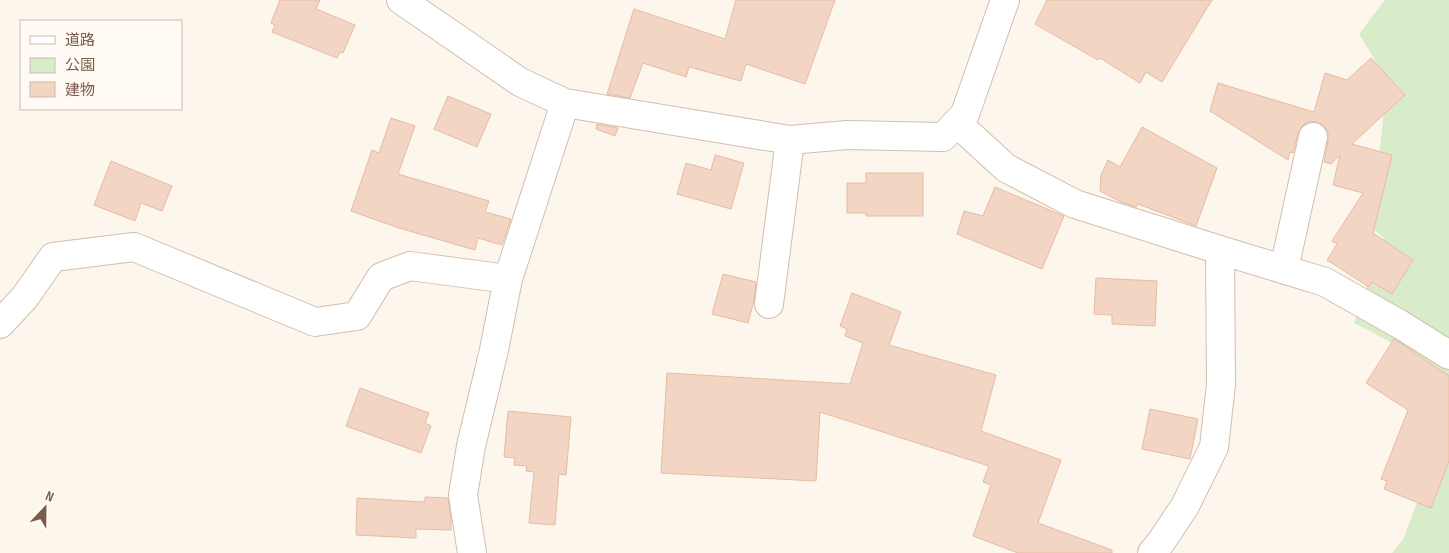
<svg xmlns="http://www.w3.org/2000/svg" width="1449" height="553" font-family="'Sofia Sans Condensed','Noto Sans JP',sans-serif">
<rect width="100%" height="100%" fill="#fdf6ec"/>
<path fill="#d8ecc9" d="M 1385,0 L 1449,0 L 1449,408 L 1419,357 L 1354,323 L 1384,238 L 1361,220 L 1379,158 L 1387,80 L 1359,34 Z
M 1449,416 L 1449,553 L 1392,553 L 1403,540 Z"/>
<path fill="#f3d5c3" stroke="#e6bba3" d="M 280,0 L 320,0 L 316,9 L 355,25 L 343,53 L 340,52 L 337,58 L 272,32 L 275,25 L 271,23 Z
M 736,0 L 835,0 L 805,84 L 746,64 L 741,81 L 689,67 L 686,77 L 643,63 L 630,98 L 607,94 L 634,9 L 725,39 Z
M 1047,0 L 1212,0 L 1162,82 L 1146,72 L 1140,83 L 1100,58 L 1098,60 L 1035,24 Z
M 1371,58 L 1405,95 L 1352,144 L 1392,155 L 1373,233 L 1413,260 L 1392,294 L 1372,282 L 1369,287 L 1327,260 L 1337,244 L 1332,241 L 1363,193 L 1333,185 L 1340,155 L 1331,164 L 1324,162 L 1328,140 L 1328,132 L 1324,126 L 1316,122 L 1308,122 L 1302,126 L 1298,134 L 1293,153 L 1290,152 L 1288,160 L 1210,111 L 1218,83 L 1314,112 L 1325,73 L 1347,80 Z
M 448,96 L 491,114 L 477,147 L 434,129 Z
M 391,118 L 415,126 L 398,174 L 489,201 L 485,212 L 511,219 L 502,245 L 478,238 L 475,250 L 399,228 L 351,211 L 372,150 L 379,153 Z
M 597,124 L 618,128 L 615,136 L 596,129 Z
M 1142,127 L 1217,168 L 1196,226 L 1138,204 L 1136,207 L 1121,202 L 1100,191 L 1101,175 L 1108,160 L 1120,167 Z
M 715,155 L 744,163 L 731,209 L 677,194 L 686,163 L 711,170 Z
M 111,161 L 172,186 L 162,211 L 141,203 L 135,221 L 94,205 Z
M 866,173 L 923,173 L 923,216 L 866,216 L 866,213 L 847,213 L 847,183 L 866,183 Z
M 995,187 L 1064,216 L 1042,269 L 957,234 L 964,211 L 983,216 Z
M 723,274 L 756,282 L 754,301 L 748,323 L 712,314 Z
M 1096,278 L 1157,281 L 1155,326 L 1112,324 L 1112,315 L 1094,314 Z
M 852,293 L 901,312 L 889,345 L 996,375 L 981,431 L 1061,460 L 1038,523 L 1112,550 L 1112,553 L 1018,553 L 973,536 L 991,485 L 983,482 L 989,466 L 820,412 L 816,481 L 661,473 L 667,373 L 850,384 L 863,343 L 845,336 L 847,329 L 840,326 Z
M 1394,339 L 1449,376 L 1449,461 L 1431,508 L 1384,489 L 1387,481 L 1381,479 L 1408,410 L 1366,383 Z
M 360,388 L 429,413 L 425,423 L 431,426 L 421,453 L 346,426 Z
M 1150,409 L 1198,419 L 1190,459 L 1142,449 Z
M 508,411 L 571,417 L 566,475 L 559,474 L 555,525 L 529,523 L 534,472 L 526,471 L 527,466 L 514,465 L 515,458 L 504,457 Z
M 425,497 L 448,498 L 451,520 L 451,530 L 416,529 L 416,538 L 356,535 L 357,498 L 425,502 Z"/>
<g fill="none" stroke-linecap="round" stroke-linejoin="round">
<defs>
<path id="minor" d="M 401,0 L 520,82 L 565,103 L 790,140 L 847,135 L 943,137 L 965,114 L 1005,0
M 957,123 L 1006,168 L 1075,204 L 1220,250 L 1325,282 L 1401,325 L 1449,355
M 1284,269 L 1313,137
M 769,304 L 790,140
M 0,324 L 25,297 L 53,257 L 134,247 L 315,322 L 357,316 L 381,277 L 410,266 L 508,279
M 472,553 L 463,495 L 471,446 L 494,350 L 508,279 L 565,103
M 1152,553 L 1161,542 L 1185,506 L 1214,447 L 1221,384 L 1220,250"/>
</defs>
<use href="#minor" stroke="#d1beb0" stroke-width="30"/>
<use href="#minor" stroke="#fff" stroke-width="28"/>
</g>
<rect x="20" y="20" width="162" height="90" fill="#fffaf3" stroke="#cabbb1"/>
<rect x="30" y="36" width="25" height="8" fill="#ffffff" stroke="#cabbb1"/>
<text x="65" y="45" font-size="15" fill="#7a5c4d">道路</text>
<rect x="30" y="58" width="25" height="15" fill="#d8ecc9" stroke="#cabbb1"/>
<text x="65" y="70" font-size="15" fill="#7a5c4d">公園</text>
<rect x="30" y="82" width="25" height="15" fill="#f3d5c3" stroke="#cabbb1"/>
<text x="65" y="95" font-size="15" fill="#7a5c4d">建物</text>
<g transform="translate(45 508) rotate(22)" stroke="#fffaf3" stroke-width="4" paint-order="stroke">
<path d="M0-4L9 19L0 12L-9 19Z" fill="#7a5c4d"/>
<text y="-8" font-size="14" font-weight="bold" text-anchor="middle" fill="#7a5c4d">N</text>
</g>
</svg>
